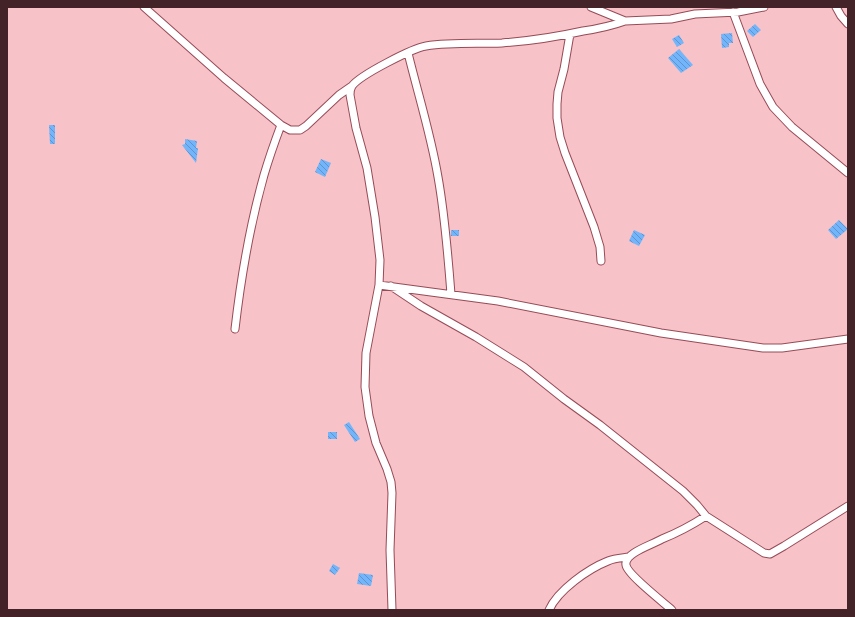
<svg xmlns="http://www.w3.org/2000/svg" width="855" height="617" font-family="'Archivo Narrow',sans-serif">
<defs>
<pattern id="building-back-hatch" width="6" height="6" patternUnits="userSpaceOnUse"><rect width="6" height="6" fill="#73b5fb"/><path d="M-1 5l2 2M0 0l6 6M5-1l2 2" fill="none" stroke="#6093cb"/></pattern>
</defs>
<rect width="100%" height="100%" fill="#f7c2c8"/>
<path fill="url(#building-back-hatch)" d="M 755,24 L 761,30 L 753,37 L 747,31 Z
M 732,33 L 733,43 L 729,43 L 729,47 L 722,48 L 721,34 Z
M 679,35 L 684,43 L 677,47 L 672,39 Z
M 679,49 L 693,65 L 681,73 L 668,58 Z
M 49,125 L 55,125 L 55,144 L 50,144 Z
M 185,139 L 197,141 L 196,148 L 198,148 L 196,163 L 182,145 L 185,144 Z
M 321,159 L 331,163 L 325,177 L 315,172 Z
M 839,220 L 848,229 L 836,239 L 828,230 Z
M 451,230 L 459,230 L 459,236 L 451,236 Z
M 634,230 L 645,235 L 639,246 L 629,241 Z
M 349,422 L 360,439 L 355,442 L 344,425 Z
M 328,432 L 337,432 L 337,439 L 328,439 Z
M 333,564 L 340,568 L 335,575 L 329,571 Z
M 359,573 L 373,575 L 371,586 L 357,584 Z"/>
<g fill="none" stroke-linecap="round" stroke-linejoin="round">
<defs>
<path id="minor" d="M 144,7 L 224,78 L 281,125 L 290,130 L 300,130 L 306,126 L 339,95 L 352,86
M 591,7 L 625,21 L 671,19 L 695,14 L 738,12 L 764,7
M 836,7 L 841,16 L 848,24
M 733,12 L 760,84 L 773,107 L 792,127 L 848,173
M 570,34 L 564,69 L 558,92 L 557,104 L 557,118 L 560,137 L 565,153 L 594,227 L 600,247 L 601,261
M 408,53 C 418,94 431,135 438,177 C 445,216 448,255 451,294
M 379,285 L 498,301 L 661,333 L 763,348 L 782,348 L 848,339
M 391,286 L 421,306 L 476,337 L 524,367 L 564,399 L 600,425 L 683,491 L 697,505 L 706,516 L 764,553 L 770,554 L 784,546 L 848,506
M 235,329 C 241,277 250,225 264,175 C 269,158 275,141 281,125
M 392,610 L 390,550 L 392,493 L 391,482 L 387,469 L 376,443 L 369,416 L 365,387 L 366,353 L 379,285 L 380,260 L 375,217 L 367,168 L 356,128 L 350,95 C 350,92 350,89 352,86 C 360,75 413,48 426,46 C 451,42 477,44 502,43 C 529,41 556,37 583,31 C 597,29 611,26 625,21
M 549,610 C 558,590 588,569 608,561 C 615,558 622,558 629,557
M 672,610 C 663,602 627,574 626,565 C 625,560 631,555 634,553 C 643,547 653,544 662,539 C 677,533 692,525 706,516"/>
</defs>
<use href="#minor" stroke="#964b57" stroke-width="9"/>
<use href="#minor" stroke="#fff" stroke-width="7"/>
</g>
<rect width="855" height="617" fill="none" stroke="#442328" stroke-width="16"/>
</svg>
